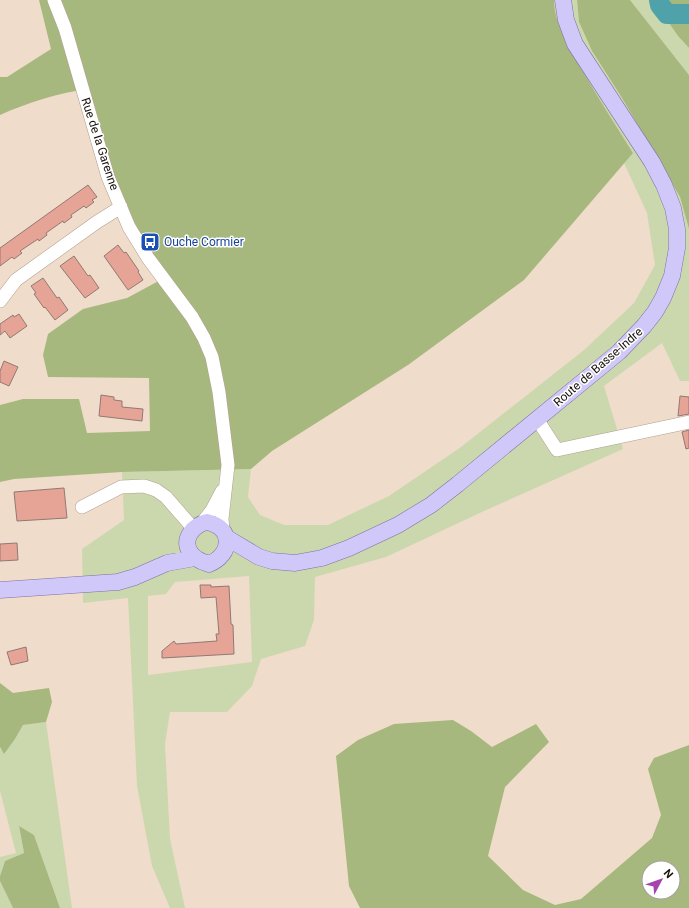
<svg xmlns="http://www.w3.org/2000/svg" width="689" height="908" font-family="Roboto,sans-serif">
<rect width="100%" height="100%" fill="#f0dccb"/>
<path fill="#cbd8ae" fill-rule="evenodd" d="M 554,0 L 577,0 L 579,22 L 592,51 L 622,98 L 680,197 L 689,229 L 689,381 L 680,381 L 662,343 L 604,386 L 623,449 L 484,511 L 386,557 L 315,577 L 314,620 L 305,646 L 261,659 L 252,686 L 227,712 L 170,712 L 165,744 L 170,839 L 185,908 L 170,908 L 152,866 L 137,786 L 128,598 L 83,603 L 82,549 L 124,520 L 122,472 L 251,469 L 248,497 L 260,515 L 284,525 L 328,525 L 389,496 L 461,447 L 584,350 L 634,303 L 655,265 L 647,213 L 624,163 L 633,153 C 614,122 594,92 577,60 C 567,42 554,21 554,0 ZM 249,576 L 252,662 L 148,675 L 148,596 L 166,594 L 175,582 Z
M 630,0 L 653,0 L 678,36 L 689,48 L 689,75 Z
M 46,722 L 72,908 L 60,908 L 34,835 L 19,827 L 24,853 L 5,861 L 0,876 L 0,857 L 16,853 L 0,791 L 0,748 L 4,753 L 15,739 L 23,725 Z
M 0,881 L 13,908 L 0,908 Z"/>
<path fill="#a7b87e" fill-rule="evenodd" d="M 39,0 L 554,0 C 554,21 567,42 577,60 C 594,92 614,122 633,153 L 524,280 L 408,365 L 272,451 L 251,469 L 122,472 L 14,479 L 0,482 L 0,405 L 23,399 L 79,399 L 87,433 L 150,431 L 149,378 L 48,377 L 43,355 L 48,334 L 83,309 L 127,298 L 166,277 L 122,206 L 88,89 C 58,93 27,103 0,115 L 0,77 L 7,77 L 51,49 Z
M 577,0 L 630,0 L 689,75 L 689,229 L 680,197 L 622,98 L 592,51 L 579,22 Z
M 653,0 L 689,0 L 689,48 L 678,36 Z
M 0,683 L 13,693 L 49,688 L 52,702 L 46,722 L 23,725 L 15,739 L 4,754 L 0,747 Z
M 453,720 L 471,731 L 492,747 L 536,724 L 549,742 L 505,787 L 488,856 L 523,890 L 555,905 L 581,899 L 652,838 L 661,815 L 648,769 L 654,758 L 689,745 L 689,908 L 360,908 L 349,886 L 336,756 L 358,740 L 394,724 ZM 649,868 L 673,868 L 673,892 L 649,892 Z
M 19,826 L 34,835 L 60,908 L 13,908 L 0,881 L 0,876 L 5,861 L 24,853 Z"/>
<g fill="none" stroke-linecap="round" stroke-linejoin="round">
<path stroke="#4fa2a9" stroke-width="20" d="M 659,0 L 660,5 L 667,14 L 689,14"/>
</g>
<path fill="#e6a496" stroke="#917973" d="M 88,185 L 97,197 L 92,200 L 94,202 L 86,208 L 84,206 L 71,215 L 72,217 L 64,223 L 63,221 L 46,233 L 47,235 L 39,241 L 38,239 L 20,251 L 22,253 L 14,259 L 12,257 L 0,266 L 0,248 Z
M 118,245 L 124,253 L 126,252 L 139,271 L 138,272 L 143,280 L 128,290 L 104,256 Z
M 74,256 L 88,276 L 90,275 L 99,288 L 85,298 L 60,266 Z
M 43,278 L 57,298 L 59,297 L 68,310 L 55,320 L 45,307 L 44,308 L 34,294 L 36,293 L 31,286 Z
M 19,314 L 27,326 L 10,338 L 5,331 L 0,335 L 0,324 L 13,315 L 14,317 Z
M 4,361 L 18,367 L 9,386 L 0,382 L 0,371 Z
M 101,395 L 114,397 L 114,400 L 122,401 L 122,407 L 143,409 L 142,421 L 99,416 Z
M 680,396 L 689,397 L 689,414 L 678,416 Z
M 689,430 L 689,448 L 686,449 L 682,432 Z
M 64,488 L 67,518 L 17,521 L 14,492 Z
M 17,543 L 18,560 L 0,561 L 0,544 Z
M 200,585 L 211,585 L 211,587 L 229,586 L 231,624 L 233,625 L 234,654 L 162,658 L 162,651 L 174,641 L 176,644 L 217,641 L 216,634 L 219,634 L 216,597 L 201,598 Z
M 26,647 L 28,661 L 11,665 L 7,652 Z"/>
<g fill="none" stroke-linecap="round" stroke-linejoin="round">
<defs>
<path id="minor" d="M 54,0 L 65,28 L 108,177 L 129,227 L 148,258 L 192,317 L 204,338 L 212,357 L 219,392 L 228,465 L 222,519 L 223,530
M 0,301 L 16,280 L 97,222 L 121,207
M 537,419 L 557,450 L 689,422
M 82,507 L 121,487 L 144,486 L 156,490 L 166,497 L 193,528
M 202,523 L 212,510 L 222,491"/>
<path id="major" d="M 207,522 C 234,528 232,555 209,564 C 202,562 194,559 190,552 C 182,539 193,525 207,522 Z
M 227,538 L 259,557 L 272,561 L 295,563 L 322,558 L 349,548 L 398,525 L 431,505 L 458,484 L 619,352 L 644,326 L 655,312 L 663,298 L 672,276 L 677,248 L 677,229 L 673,208 L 664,185 L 652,162 L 575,44 L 566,20 L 563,0
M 0,590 L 118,582 L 135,577 L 167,563 L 195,558"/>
</defs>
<use href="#minor" stroke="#b29f8f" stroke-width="14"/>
<use href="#major" stroke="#7d70a4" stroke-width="17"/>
<use href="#minor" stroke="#fff" stroke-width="13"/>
<use href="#major" stroke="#d1c8fa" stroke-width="16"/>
</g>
<defs>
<symbol id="bus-square" viewBox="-11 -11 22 22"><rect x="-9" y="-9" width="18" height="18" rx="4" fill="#1a4fb4" stroke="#fff"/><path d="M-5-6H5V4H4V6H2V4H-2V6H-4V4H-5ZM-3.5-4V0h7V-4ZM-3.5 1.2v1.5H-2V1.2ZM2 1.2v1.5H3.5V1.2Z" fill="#fff"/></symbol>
</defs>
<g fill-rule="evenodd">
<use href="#bus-square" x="139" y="231" width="22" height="22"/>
</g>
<g text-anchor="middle" stroke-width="3" stroke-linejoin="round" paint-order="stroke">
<g font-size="12" fill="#18110b" stroke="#fff">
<text transform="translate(100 144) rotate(72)" y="4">Rue de la Garenne</text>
<text transform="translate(598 367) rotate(-41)" y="4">Route de Basse-Indre</text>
</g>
<g font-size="12" fill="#164399" stroke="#fff" text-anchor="start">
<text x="164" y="246">Ouche Cormier</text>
</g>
</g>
<g transform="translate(661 880) rotate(49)"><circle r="19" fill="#ffffff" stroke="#a3a09d"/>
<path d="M0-3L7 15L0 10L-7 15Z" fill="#a644ab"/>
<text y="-6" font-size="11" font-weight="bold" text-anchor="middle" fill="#18110b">N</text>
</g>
</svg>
